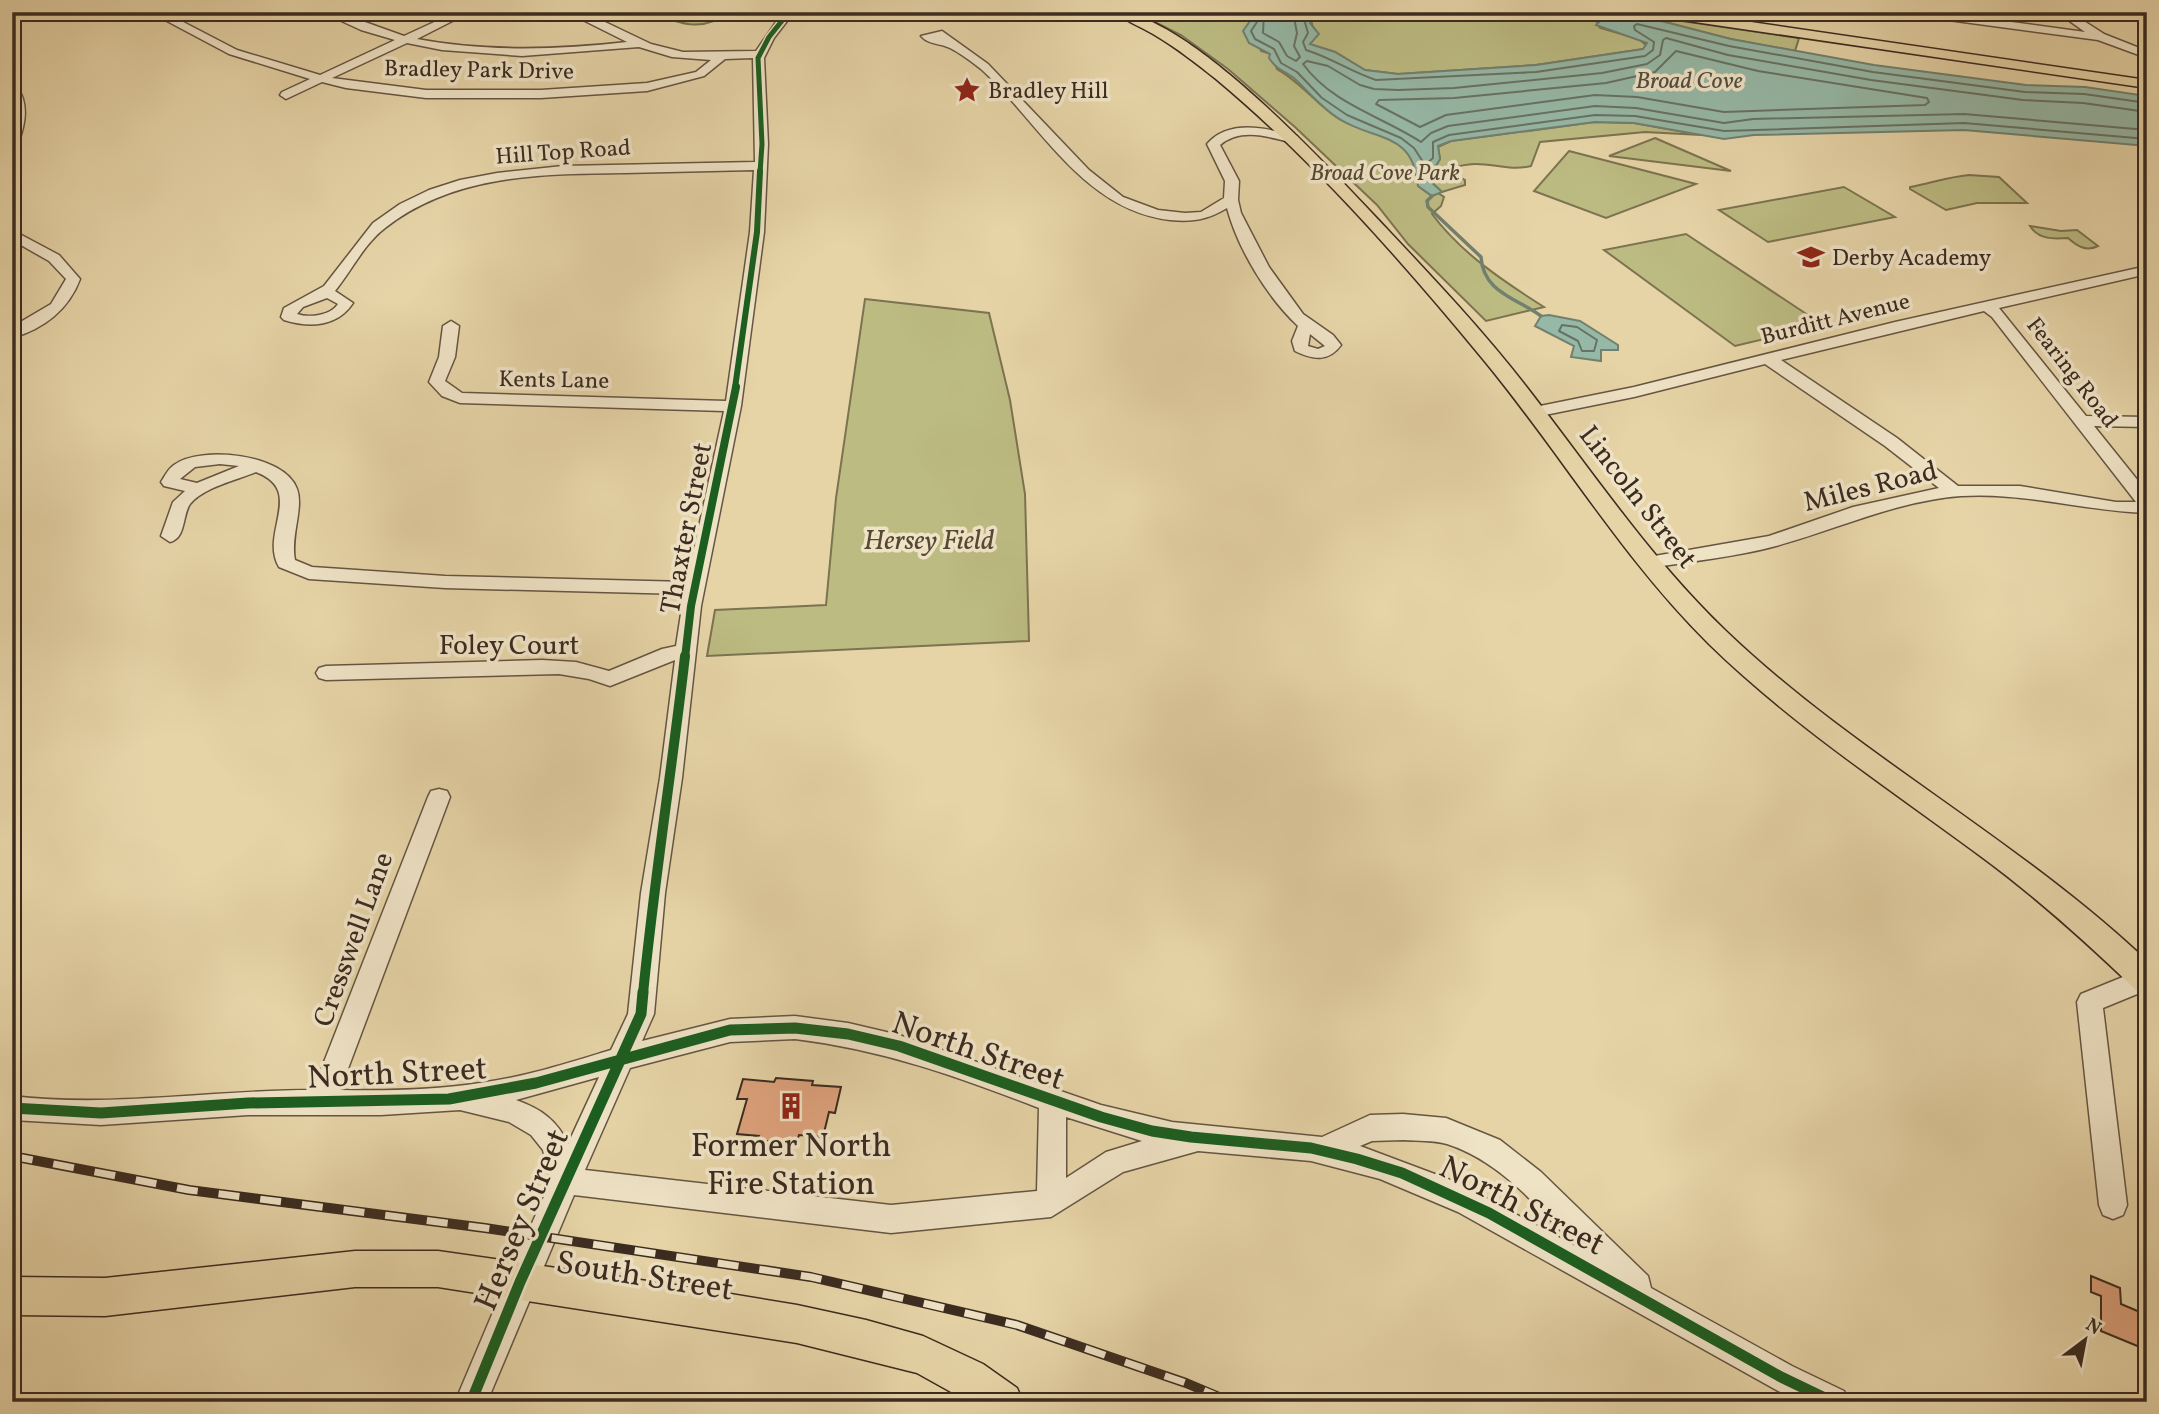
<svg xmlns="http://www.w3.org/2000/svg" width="2159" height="1414" font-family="Vollkorn,serif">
<rect width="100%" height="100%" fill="#e6d4a7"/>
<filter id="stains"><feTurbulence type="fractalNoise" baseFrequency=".00286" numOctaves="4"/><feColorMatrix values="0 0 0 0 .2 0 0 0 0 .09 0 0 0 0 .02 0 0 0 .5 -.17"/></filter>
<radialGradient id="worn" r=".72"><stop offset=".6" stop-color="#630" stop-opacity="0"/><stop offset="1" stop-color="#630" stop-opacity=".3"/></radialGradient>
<path fill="#bcbb82" stroke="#7c7351" stroke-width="2" d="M 652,12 L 729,12 C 703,33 679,24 652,12 Z
M 1135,12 L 1248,12 L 1261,51 L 1271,54 L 1277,69 C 1299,81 1315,102 1336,117 C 1358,133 1392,132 1409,154 C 1417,163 1417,175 1418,186 L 1432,196 L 1438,193 L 1444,197 L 1441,206 L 1432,214 C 1461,253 1503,281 1544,307 L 1486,321 L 1408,244 L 1377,205 L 1296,128 L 1228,69 L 1181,35 Z
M 1309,12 L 1620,12 L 1799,38 L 1795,51 L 1730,39 L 1661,21 L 1606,15 L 1597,23 L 1600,28 L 1639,39 L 1647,46 L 1644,49 L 1536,65 L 1398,74 L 1365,70 L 1335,52 L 1309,44 L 1313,28 Z
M 1595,122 L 1634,123 L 1701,135 L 1645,132 L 1540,142 L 1531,166 C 1502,173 1482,156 1451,169 L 1452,173 L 1465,180 L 1465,185 L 1442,192 L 1428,179 L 1440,159 L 1438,147 L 1451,141 Z
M 1655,138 L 1731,171 L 1609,156 Z
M 1569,151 L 1696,184 L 1606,218 L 1534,191 Z
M 1969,175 L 1999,177 L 2027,203 L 1977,203 L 1946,210 L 1910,189 L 1910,187 C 1931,183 1948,177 1969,175 Z
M 1844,187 L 1895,217 L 1768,242 L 1719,210 Z
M 2030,226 L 2061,231 L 2077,230 L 2098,246 C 2086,252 2077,246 2068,238 C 2054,239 2039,240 2030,226 Z
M 1686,234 L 1823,325 L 1735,346 L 1604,250 Z
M 865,299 L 989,313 L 1010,400 L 1025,494 L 1029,641 L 707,656 L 715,610 L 826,605 L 836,498 Z"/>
<path fill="#96b8a6" stroke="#728070" stroke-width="2" d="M 1248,12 L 1309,12 L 1310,23 L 1319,34 L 1310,44 L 1335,52 L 1365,70 L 1398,74 L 1536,65 L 1643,49 L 1647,43 L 1596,25 L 1606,15 L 1661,21 L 1731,39 L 1874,65 L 2026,85 L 2085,87 L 2147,96 L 2147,146 L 1964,130 L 1754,135 L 1724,139 L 1634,123 L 1595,122 L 1451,141 L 1438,146 L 1440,159 L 1428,179 L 1442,192 L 1432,196 L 1418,186 C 1413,130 1374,142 1338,118 C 1321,107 1309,92 1294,78 C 1284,71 1276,69 1269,58 L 1270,54 L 1249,43 L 1243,31 L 1250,21 Z
M 1549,315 L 1580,321 L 1618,345 L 1618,350 L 1601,350 L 1601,361 L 1571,357 L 1574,346 L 1535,326 L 1541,316 Z"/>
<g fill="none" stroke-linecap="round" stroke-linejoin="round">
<path stroke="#687263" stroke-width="2" d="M 1255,12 L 1257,22 L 1251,31 L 1255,39 L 1274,49 L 1281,63 L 1297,72 L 1322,98 L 1347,115 L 1401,138 L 1414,148 L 1425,165 L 1433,158 L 1433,142 L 1449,135 L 1595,115 L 1635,116 L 1724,131 L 1964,123 L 2147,139
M 1264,12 L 1263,33 L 1279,42 L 1287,56 L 1296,61 L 1300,57 L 1294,46 L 1297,33 L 1293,12
M 1302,12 L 1308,33 L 1303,42 L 1306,50 C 1332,58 1351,72 1376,80 L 1536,72 L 1645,56 L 1653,50 L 1654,42 L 1635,30 L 1634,26 L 1637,24 L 1729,46 L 1873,72 L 2025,92 L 2084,94 L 2147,103
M 1676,51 L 1758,71 L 1927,98 L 1929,102 L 1925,105 L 1724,112 L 1637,97 L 1595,95 L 1446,115 L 1420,127 L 1376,104 L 1379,100 L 1454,98 L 1606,83 L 1655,72 Z
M 2147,112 L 2083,103 L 2023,100 L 1871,80 L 1728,55 L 1666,38 L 1663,40 L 1660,55 L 1647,64 L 1602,73 L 1454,88 L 1398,90 L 1374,89 L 1360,85 L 1328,66 L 1307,61 L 1303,64 C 1332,104 1381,116 1421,142 L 1431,133 L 1448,126 L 1595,106 L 1636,108 L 1724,123 L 1753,119 L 1964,114 L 2147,130
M 1562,325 L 1577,327 L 1597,340 L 1594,351 L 1582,351 L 1578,341 L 1559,331 Z"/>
<path stroke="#728070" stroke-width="3.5" d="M 1432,196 L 1427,201 L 1428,207 L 1481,257 C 1483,292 1516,298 1541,316"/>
</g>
<path fill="#dea27d" stroke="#3b2b20" stroke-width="2" d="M 776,1078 L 813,1081 L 812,1085 L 841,1087 L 835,1113 L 829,1112 L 823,1137 L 799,1135 L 796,1144 L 758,1140 L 759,1136 L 737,1134 L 747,1099 L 737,1099 L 743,1079 L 774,1082 Z
M 2091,1276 L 2120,1288 L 2121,1304 L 2147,1315 L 2147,1350 L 2101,1331 L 2101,1296 L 2091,1292 Z"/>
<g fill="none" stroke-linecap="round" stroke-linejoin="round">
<defs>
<path id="minor" d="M 150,12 L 164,12 L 237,50 L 320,75 L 395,40 L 361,30 L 322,12 L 337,12 L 404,36 L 456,12 L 470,12 L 417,39 C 486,52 556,50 627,42 L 577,17 L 515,15 L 510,12 L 584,12 L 651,44 L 683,52 L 756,51 L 783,12 L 794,12 L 774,38 L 764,58 L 768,144 L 764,232 L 741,406 L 701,606 L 682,778 L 665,893 L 654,1014 L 642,1041 L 730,1019 L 795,1016 L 848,1023 L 899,1035 L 1101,1105 L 1172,1122 L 1322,1137 L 1370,1115 L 1403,1114 L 1446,1118 L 1500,1140 L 1541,1172 L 1648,1276 L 1651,1288 L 1792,1366 L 1844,1391 L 1849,1402 L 1798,1402 L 1458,1212 L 1380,1179 L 1311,1161 L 1198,1151 L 1123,1172 L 1051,1217 L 891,1233 L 574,1195 L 487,1402 L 455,1402 L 510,1272 L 551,1181 L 543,1150 L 531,1135 L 509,1122 L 460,1110 L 381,1115 L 248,1115 L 101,1125 L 12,1120 L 12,1096 C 112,1108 213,1090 313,1090 L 428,797 L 431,791 L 439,789 L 447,791 L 450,797 L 340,1090 C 387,1091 434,1090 480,1083 C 525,1077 568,1063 611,1050 L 628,1014 L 641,893 L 660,778 L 675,660 L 610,686 L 589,679 L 559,674 L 326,680 L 319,678 L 316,673 L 319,668 L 326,666 L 542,660 L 576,662 L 609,671 L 662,649 L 676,646 L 684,594 L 445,588 L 309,579 L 279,567 C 259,533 306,491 256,472 C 237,480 204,487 190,504 C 182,516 186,538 170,542 L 161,536 L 173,502 L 185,491 L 164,486 L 161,482 C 165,476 168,469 174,465 C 201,445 285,454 297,489 C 304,508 290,537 295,560 L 312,567 L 445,576 L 687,582 L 724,411 L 460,403 L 442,396 L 429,382 L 439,357 L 443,326 L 451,321 L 459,326 L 455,357 L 445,381 L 462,393 L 726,401 L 750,232 L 754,170 C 711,171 668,172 625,173 C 542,174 454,174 385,228 C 364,244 352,270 335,291 L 353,303 C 337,327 310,328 284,320 L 281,317 L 284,308 L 324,286 L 373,223 L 400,204 L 429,190 L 460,180 L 497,173 L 563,166 L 755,162 L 753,58 L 725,59 L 704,76 L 647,91 L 541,98 L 426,98 L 346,88 L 322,82 L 286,99 L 280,95 L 282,92 L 310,79 L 229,54 ZM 407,43 L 442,50 L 522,56 L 639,47 L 672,57 L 711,60 L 696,72 L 647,83 L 541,90 L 426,90 L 332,78 ZM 327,298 L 338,304 C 330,316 309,318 297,314 L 303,307 ZM 220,464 L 239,466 L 197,483 L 180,479 L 195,467 ZM 795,1039 C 884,1050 956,1076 1039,1108 L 1037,1191 L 891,1205 L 585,1170 L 630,1068 L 730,1042 ZM 599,1077 L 568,1144 C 557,1120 541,1109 516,1100 ZM 1066,1117 L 1142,1141 L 1106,1152 L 1066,1178 ZM 1403,1140 C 1417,1141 1433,1140 1447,1144 C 1500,1161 1538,1207 1575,1246 L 1456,1182 L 1360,1146 L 1372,1141 Z
M 1906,12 L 1937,12 L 2085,32 L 2057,12 L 2070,12 L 2104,34 L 2147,51 L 2147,58 L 2098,40 L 1911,15 Z
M 942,31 L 988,64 L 1089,170 L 1123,197 L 1158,210 L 1185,213 L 1201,212 L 1224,198 L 1225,181 L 1207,144 C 1230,118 1268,129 1297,136 L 1299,139 L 1293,143 C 1269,137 1241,127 1220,145 L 1239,181 L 1238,200 L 1241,213 L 1269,267 L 1303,314 L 1333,335 L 1341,345 C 1329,362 1313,360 1295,351 L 1292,341 L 1298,326 C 1267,297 1238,249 1227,208 C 1207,220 1193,222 1170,220 C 1083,210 1040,123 981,69 C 972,62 960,53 950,48 C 940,43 929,45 921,36 ZM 1310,334 L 1325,346 L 1318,349 L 1308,346 Z
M 12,83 L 16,84 C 29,104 26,122 18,144 L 12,148 Z
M 12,230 L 59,255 L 80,279 C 69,309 44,329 12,338 L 12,327 L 51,304 L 66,279 L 49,261 L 12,240 Z
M 2147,266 L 2147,274 L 1999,308 L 2086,416 L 2147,417 L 2147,427 L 2094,426 L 2147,492 L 2147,513 C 2084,511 2024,492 1961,496 C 1896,501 1838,529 1776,546 C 1736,557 1692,561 1650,568 L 1641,562 L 1643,558 L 1769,536 L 1853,507 L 1939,488 L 1885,446 L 1765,364 L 1634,397 L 1535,417 L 1527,412 L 1535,407 L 1634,387 L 1895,322 ZM 1984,311 L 1992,317 L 2136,502 L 2116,502 L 2020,486 L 1958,486 L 1897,438 L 1781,360 Z
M 2145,968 L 2147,990 L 2103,1008 L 2127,1205 L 2123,1215 L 2113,1219 L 2103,1215 L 2099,1205 L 2077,1002 L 2081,994 Z"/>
<path id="major" d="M 1115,12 C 1188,12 1337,176 1388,230 C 1435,280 1483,331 1525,385 C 1590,468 1650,559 1727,632 C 1856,755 2017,838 2147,961 L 2147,994 L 2136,990 C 2086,942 2035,896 1979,855 C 1887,787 1791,724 1709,644 C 1622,558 1560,452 1482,358 C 1402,261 1313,160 1216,79 C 1197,64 1178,49 1158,37 C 1144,28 1127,22 1115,12 Z
M 1648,12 L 1683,12 L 2147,80 L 2147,88 L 1654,16 Z
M 355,1251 L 438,1251 L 682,1286 L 797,1305 L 866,1320 L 923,1336 L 983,1364 L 1017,1388 L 1023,1402 L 969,1402 L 917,1373 L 797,1343 L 438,1287 L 355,1287 L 105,1316 L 12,1315 L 12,1277 L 105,1278 Z"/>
</defs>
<use href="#minor" stroke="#665542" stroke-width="3"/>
<use href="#major" stroke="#3b2b20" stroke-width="3"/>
<use href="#minor" fill="#efe3c6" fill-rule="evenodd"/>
<use href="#major" fill="#e6d4a7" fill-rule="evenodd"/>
<defs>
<path id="rail" d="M 12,1156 L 189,1190 L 485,1228 L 811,1277 L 1017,1325 L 1186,1383 L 1231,1402"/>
</defs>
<use href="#rail" stroke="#3b2b20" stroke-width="10"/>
<use href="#rail" stroke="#efe3c6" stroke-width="7" stroke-dasharray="21" stroke-linecap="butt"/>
<defs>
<path id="cycleway-far4" d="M 760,173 L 762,144 L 758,58 L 769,37 L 789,12"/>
<path id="cycleway-far3" d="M 735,388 L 757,232 L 760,171"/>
<path id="cycleway-far2" d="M 685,658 L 691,606 L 736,387"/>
<path id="cycleway-far1" d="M 643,994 C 654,881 672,769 685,656"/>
<path id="cycleway" d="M 12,1108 L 101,1113 L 248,1103 L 449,1099 L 536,1083 L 730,1030 L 795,1028 L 848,1034 L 899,1046 L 1101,1117 L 1152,1131 L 1191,1137 L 1311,1148 L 1357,1159 L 1402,1173 L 1489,1213 L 1781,1377 L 1833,1402
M 471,1402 L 520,1282 L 641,1014 L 643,992"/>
</defs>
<use href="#cycleway-far4" stroke="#efe3c6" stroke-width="8"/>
<use href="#cycleway-far3" stroke="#efe3c6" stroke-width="9"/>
<use href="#cycleway-far2" stroke="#efe3c6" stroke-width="11"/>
<use href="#cycleway-far1" stroke="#efe3c6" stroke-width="14"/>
<use href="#cycleway" stroke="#efe3c6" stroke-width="16"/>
<use href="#cycleway-far4" stroke="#1b5e20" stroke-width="5"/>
<use href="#cycleway-far3" stroke="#1b5e20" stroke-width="6"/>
<use href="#cycleway-far2" stroke="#1b5e20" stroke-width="8"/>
<use href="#cycleway-far1" stroke="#1b5e20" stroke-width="10"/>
<use href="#cycleway" stroke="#1b5e20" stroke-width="11"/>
</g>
<defs>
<symbol id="sight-bare" viewBox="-9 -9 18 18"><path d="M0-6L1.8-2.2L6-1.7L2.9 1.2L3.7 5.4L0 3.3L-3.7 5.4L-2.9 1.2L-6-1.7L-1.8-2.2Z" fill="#8f2418" stroke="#efe3c6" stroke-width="2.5" paint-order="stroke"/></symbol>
<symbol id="school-bare" viewBox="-9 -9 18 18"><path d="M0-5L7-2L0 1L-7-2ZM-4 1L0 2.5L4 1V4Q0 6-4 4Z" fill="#8f2418" stroke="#efe3c6" stroke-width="2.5" paint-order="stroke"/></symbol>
<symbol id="building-bare" viewBox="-9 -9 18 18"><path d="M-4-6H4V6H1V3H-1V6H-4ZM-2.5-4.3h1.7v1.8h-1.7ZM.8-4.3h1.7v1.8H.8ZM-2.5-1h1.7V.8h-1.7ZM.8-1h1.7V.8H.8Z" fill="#8f2418" stroke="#efe3c6" stroke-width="2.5" paint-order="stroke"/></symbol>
</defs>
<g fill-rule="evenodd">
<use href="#sight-bare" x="948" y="71" width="38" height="38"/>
<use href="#school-bare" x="1792" y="238" width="38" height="38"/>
<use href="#building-bare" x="772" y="1087" width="38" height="38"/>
</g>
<g text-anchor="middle" stroke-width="7" stroke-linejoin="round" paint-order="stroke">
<g font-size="23" fill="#3b2b20" stroke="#efe3c6">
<text transform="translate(479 69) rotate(1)" y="8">Bradley Park Drive</text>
<text transform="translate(563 151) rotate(-4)" y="8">Hill Top Road</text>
<text transform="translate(1835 318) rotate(-14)" y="8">Burditt Avenue</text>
<text transform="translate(2073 372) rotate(52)" y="8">Fearing Road</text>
<text transform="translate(554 379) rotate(1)" y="8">Kents Lane</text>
</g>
<g font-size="23" fill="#3b2b20" stroke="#efe3c6" text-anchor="start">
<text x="988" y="98">Bradley Hill</text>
<text x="1832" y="265">Derby Academy</text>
</g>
<g font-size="23" font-style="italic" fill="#554834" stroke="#efe3c6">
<text x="1385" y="180">Broad Cove Park</text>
</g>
<g font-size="24" font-style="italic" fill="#524e42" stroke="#efe3c6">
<text x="1689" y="88">Broad Cove</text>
</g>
<g font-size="28" fill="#3b2b20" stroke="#efe3c6">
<text transform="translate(1870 485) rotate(-14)" y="10">Miles Road</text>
<text transform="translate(1639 496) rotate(52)" y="10">Lincoln Street</text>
<text transform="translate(685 528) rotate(-79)" y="10">Thaxter Street</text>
<text x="509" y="654">Foley Court</text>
<text transform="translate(352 939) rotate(-70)" y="10">Cresswell Lane</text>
</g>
<g font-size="28" font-style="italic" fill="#554834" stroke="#efe3c6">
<text x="929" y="549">Hersey Field</text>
</g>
<g font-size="33" fill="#3b2b20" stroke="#efe3c6">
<text transform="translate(979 1049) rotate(19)" y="12">North Street</text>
<text transform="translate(397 1071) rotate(-3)" y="12">North Street</text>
<text transform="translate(1523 1204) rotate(27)" y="12">North Street</text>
<text transform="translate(520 1219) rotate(-67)" y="12">Hersey Street</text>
<text transform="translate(645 1274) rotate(9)" y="12">South Street</text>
</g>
<g font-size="33" fill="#3b2b20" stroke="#efe3c6">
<text x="791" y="1156">Former North<tspan x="791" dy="38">Fire Station</tspan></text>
</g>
</g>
<rect width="2159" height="1414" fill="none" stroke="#e6d4a7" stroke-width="42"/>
<rect x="14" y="14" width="2131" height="1386" fill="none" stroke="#3b2b20" stroke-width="3.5"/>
<rect x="21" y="21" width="2117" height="1372" fill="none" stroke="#3b2b20" stroke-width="2"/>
<g transform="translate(2085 1340) rotate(32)" stroke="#efe3c6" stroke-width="5" paint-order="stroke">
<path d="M0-5L12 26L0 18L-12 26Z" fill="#3b2b20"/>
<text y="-10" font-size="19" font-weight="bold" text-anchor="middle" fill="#3b2b20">N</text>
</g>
<rect width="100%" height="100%" filter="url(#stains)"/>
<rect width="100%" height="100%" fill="url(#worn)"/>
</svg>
